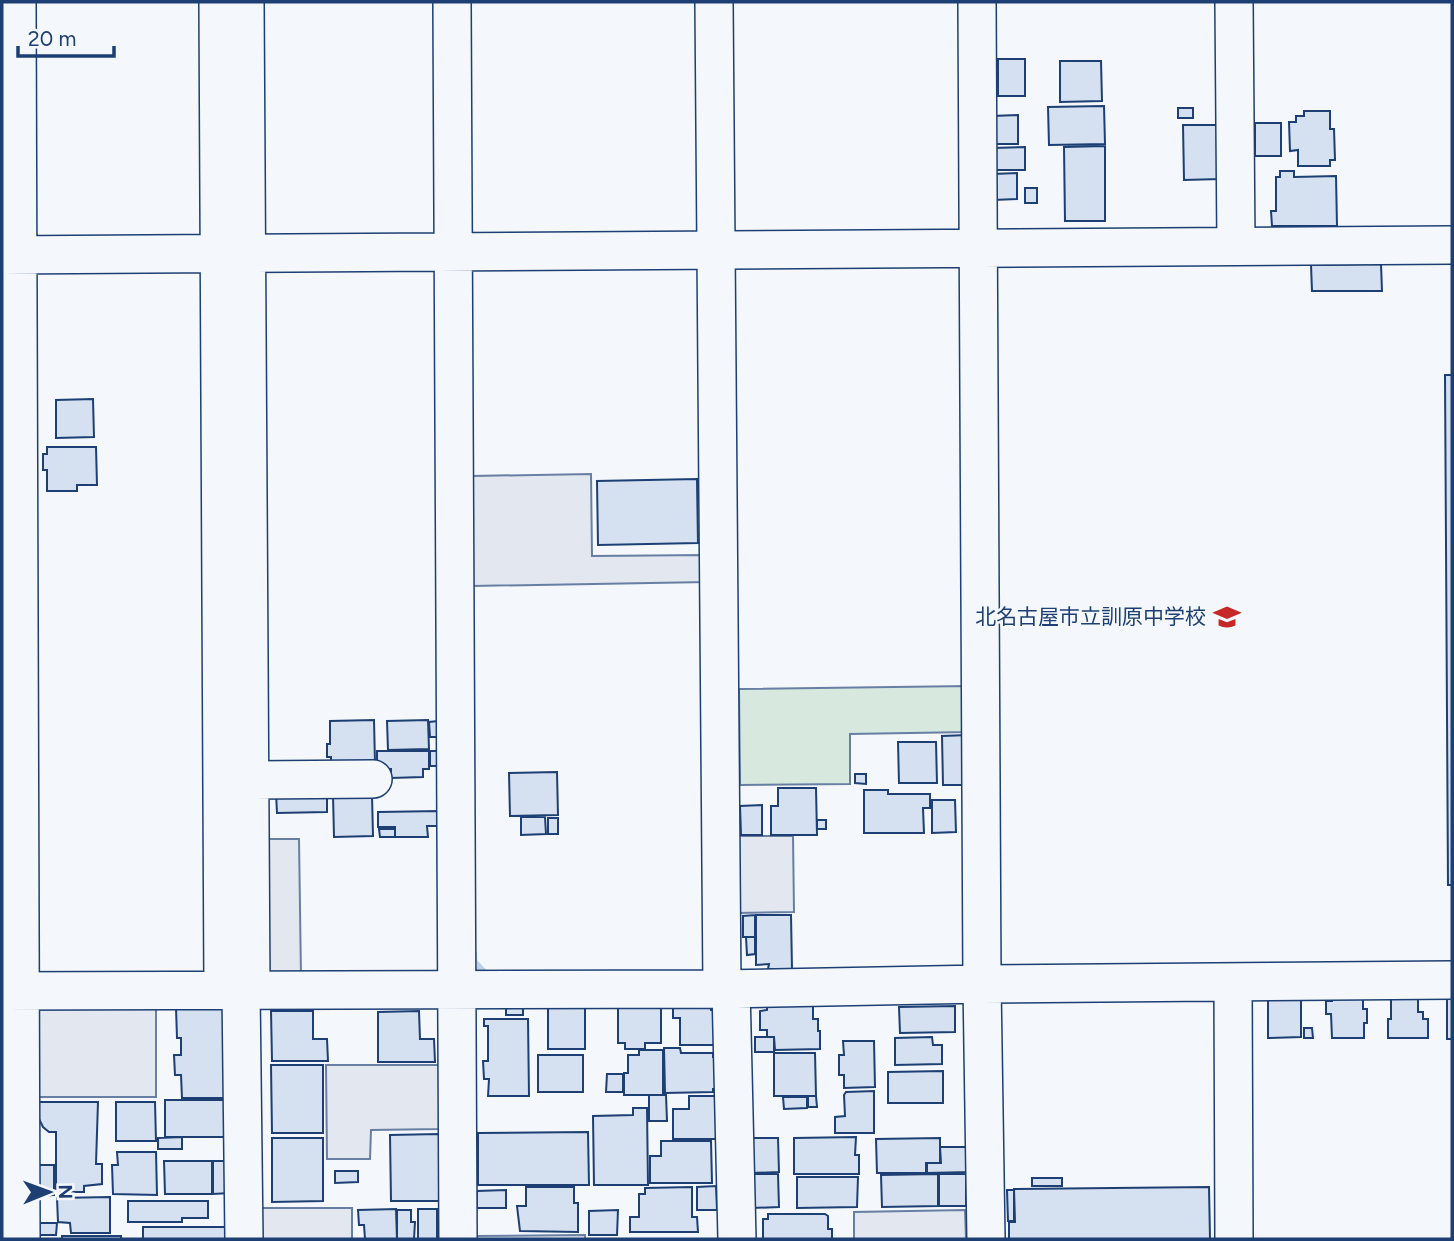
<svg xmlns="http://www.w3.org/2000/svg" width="1454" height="1241" font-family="Figtree,'Noto Sans JP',sans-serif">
<rect width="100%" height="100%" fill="#f4f7fb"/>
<path fill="#d7e8df" stroke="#687fa3" stroke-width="2" d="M 968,686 L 969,732 L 850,734 L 850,784 L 740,785 L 739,689 Z"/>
<path fill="#e3e8f0" stroke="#687fa3" stroke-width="2" d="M 591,474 L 592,556 L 707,555 L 707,582 L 472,586 L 472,476 Z
M 736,836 L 793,836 L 794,912 L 737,913 Z
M 259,839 L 299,839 L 301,977 L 270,977 L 259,968 Z
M 42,1003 L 156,1003 L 156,1097 L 33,1097 L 33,1015 Z
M 326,1065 L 441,1065 L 441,1129 L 371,1130 L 370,1159 L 327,1159 Z
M 258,1208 L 352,1208 L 352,1239 L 258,1239 Z
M 965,1210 L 966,1239 L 854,1239 L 854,1212 Z
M 585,1235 L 585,1239 L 474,1239 L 474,1236 Z"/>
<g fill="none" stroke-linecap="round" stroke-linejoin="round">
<path stroke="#bed0e5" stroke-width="10" d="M 472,954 L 472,962 L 483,974"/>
</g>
<path fill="#d5e0f0" stroke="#1d3f73" stroke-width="2" d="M 998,59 L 1025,59 L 1025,96 L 998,96 Z
M 1060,61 L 1101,61 L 1102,101 L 1060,102 Z
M 1104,106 L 1105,144 L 1049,145 L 1048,107 Z
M 1178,108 L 1193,108 L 1193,118 L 1178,118 Z
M 1304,111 L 1330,111 L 1330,129 L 1334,129 L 1335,160 L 1330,160 L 1330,166 L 1298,166 L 1298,150 L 1290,151 L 1289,122 L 1296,122 L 1296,116 L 1304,116 Z
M 1018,115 L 1018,144 L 992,144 L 992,116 Z
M 1255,123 L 1281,123 L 1281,156 L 1255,156 Z
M 1183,125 L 1220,125 L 1220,179 L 1184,180 Z
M 1105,146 L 1105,221 L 1065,221 L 1064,147 Z
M 1025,147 L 1025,170 L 993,170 L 993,148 Z
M 1280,171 L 1294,171 L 1294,177 L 1336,176 L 1337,226 L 1272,226 L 1271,211 L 1276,211 L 1276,177 L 1280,177 Z
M 1017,173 L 1017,199 L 993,200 L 993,174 Z
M 1025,188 L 1037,188 L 1037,203 L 1025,203 Z
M 1381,264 L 1382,291 L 1312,291 L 1311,265 Z
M 1445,375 L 1452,375 L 1452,885 L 1448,885 Z
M 93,399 L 94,437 L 56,438 L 56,400 Z
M 47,447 L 96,447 L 97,485 L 77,485 L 77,491 L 47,491 L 47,470 L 43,470 L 43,454 L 47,454 Z
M 697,479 L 698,543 L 598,545 L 597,481 Z
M 374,720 L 375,763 L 331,764 L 331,757 L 327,757 L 327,744 L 330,744 L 330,721 Z
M 428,720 L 429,749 L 388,750 L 387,721 Z
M 438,721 L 439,737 L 430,737 L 429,722 Z
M 968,735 L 969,785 L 943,785 L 942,736 Z
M 898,742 L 936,742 L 937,783 L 899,783 Z
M 377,751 L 429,751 L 429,769 L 423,769 L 423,777 L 391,778 L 391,769 L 377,769 Z
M 430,751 L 440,751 L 440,766 L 430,766 Z
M 557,772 L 558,815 L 510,816 L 509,773 Z
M 855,774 L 866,774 L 866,784 L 855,783 Z
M 778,788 L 816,788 L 817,835 L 771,835 L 771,806 L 778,806 Z
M 864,790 L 888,790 L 888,794 L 930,794 L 930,808 L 923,808 L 924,833 L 864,833 Z
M 327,792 L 327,812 L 277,813 L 276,793 Z
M 333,795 L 372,795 L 373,836 L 334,837 Z
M 932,800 L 955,800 L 956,832 L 932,833 Z
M 762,805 L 762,835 L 741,835 L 740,806 Z
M 439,811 L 439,826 L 427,826 L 428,837 L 395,837 L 395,827 L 378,827 L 378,812 Z
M 521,817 L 545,817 L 546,834 L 521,835 Z
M 548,818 L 558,818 L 558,834 L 548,834 Z
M 817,820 L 826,820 L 826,829 L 817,829 Z
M 379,829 L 395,829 L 395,837 L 380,837 Z
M 755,915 L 755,937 L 743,937 L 743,916 Z
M 756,915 L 791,915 L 792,969 L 768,969 L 769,964 L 756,965 Z
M 746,937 L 755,937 L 755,954 L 747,955 Z
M 1301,997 L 1301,1037 L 1268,1038 L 1268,998 Z
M 1332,998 L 1363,998 L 1363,1009 L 1367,1009 L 1367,1023 L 1364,1023 L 1364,1038 L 1332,1038 L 1331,1014 L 1326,1014 L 1326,1001 L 1332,1001 Z
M 1391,999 L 1418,999 L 1418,1012 L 1423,1012 L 1423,1019 L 1428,1019 L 1428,1038 L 1388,1038 L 1388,1019 L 1391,1019 Z
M 1447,999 L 1452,999 L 1452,1039 L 1447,1039 Z
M 813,1003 L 813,1019 L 818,1019 L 818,1031 L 820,1031 L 820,1049 L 775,1050 L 774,1037 L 767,1037 L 767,1030 L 760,1030 L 760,1011 L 767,1010 L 767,1004 Z
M 661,1004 L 661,1043 L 645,1043 L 645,1049 L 625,1049 L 625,1043 L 618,1043 L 618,1008 Z
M 506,1005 L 523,1005 L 523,1015 L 506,1015 Z
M 585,1005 L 585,1049 L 548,1049 L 548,1007 Z
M 673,1006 L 711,1006 L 711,1010 L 715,1010 L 718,1045 L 680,1045 L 680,1018 L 673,1018 Z
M 955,1006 L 955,1032 L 900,1033 L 899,1007 Z
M 176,1008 L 229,1008 L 229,1098 L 182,1098 L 181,1075 L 175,1075 L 174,1055 L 181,1055 L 181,1038 L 177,1038 Z
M 271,1011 L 313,1011 L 313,1039 L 327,1039 L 328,1061 L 272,1061 Z
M 419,1011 L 420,1039 L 434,1039 L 435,1062 L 378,1062 L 378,1012 Z
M 484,1019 L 528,1019 L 529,1096 L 488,1096 L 489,1079 L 484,1079 L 483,1061 L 488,1061 L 488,1026 L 484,1026 Z
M 1304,1028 L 1312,1028 L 1313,1038 L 1304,1038 Z
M 755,1037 L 774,1037 L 774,1052 L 755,1052 Z
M 932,1037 L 933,1045 L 942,1045 L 942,1064 L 895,1065 L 895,1038 Z
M 843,1041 L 874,1041 L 875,1087 L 844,1088 L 844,1075 L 839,1075 L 839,1055 L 844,1055 Z
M 664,1048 L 680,1048 L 681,1053 L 713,1053 L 713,1057 L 716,1057 L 716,1089 L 713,1089 L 713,1092 L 665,1093 Z
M 639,1050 L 663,1050 L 663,1095 L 624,1095 L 624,1073 L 628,1073 L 628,1055 L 639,1055 Z
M 774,1053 L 815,1053 L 816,1096 L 774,1096 Z
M 538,1055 L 583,1055 L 583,1092 L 538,1092 Z
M 271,1065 L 323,1065 L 323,1133 L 272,1133 Z
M 943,1071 L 943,1103 L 888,1103 L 888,1072 Z
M 607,1074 L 623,1074 L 623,1092 L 606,1092 Z
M 874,1091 L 874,1133 L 835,1133 L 835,1117 L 845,1116 L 844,1095 L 846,1092 Z
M 649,1095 L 666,1095 L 667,1121 L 649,1121 Z
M 689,1096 L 715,1096 L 718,1139 L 673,1139 L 673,1109 L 689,1109 Z
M 808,1096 L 816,1096 L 817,1107 L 808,1107 Z
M 783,1097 L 807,1097 L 807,1108 L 784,1109 Z
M 165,1100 L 231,1100 L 231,1137 L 165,1137 Z
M 39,1102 L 98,1102 L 96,1164 L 102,1164 L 102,1184 L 84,1186 L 84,1192 L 56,1192 L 56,1132 L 49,1132 L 43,1127 L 39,1119 Z
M 116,1102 L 155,1102 L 156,1141 L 116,1141 Z
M 633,1108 L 647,1108 L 648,1185 L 594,1185 L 593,1116 L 633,1115 Z
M 588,1132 L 589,1185 L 478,1185 L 478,1133 Z
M 439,1134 L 439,1201 L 391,1201 L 390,1135 Z
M 182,1137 L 182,1149 L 158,1149 L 158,1138 Z
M 856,1137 L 855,1155 L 859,1155 L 859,1174 L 794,1174 L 794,1138 Z
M 272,1138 L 323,1138 L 323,1201 L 272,1202 Z
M 751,1138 L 778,1138 L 779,1172 L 752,1173 Z
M 940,1138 L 940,1163 L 926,1163 L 926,1173 L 877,1173 L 876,1139 Z
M 661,1141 L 711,1141 L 712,1183 L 650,1183 L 650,1156 L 661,1156 Z
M 940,1147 L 969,1147 L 970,1172 L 927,1173 L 927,1163 L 941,1163 Z
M 117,1152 L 156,1152 L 157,1195 L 113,1194 L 112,1165 L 118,1165 Z
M 164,1161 L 212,1161 L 212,1194 L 165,1194 Z
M 213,1161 L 230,1161 L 230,1193 L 213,1194 Z
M 36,1165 L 54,1165 L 54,1195 L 36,1196 Z
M 335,1171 L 358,1171 L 358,1182 L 335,1183 Z
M 752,1174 L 778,1174 L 779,1207 L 752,1208 Z
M 938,1174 L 938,1206 L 882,1207 L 881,1175 Z
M 939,1174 L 966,1174 L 966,1206 L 939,1206 Z
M 797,1177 L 858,1177 L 857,1207 L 797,1208 Z
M 1032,1178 L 1062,1178 L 1062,1186 L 1032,1186 Z
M 716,1186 L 717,1210 L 697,1210 L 697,1187 Z
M 526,1187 L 574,1187 L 574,1203 L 578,1203 L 578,1232 L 520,1231 L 517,1206 L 526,1206 Z
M 692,1187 L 692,1217 L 697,1217 L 698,1232 L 630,1232 L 630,1217 L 639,1217 L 639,1194 L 645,1194 L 645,1188 Z
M 1209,1187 L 1210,1239 L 1009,1239 L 1009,1222 L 1015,1222 L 1014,1189 Z
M 506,1190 L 506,1208 L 477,1208 L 477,1191 Z
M 1007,1190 L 1014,1190 L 1014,1221 L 1008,1221 Z
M 110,1197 L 110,1233 L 71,1233 L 70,1223 L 58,1222 L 57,1198 Z
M 128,1201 L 208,1201 L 208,1218 L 182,1218 L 182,1222 L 128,1222 Z
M 396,1209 L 397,1239 L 365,1239 L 364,1225 L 359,1225 L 358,1210 Z
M 418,1209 L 437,1209 L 437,1239 L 418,1239 Z
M 397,1210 L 411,1210 L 411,1222 L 415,1222 L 414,1239 L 397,1239 Z
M 618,1210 L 617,1235 L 589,1235 L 589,1211 Z
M 768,1214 L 825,1214 L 828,1216 L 828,1229 L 832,1229 L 832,1239 L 763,1239 L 763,1219 L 768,1219 Z
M 35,1223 L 57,1223 L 56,1235 L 35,1235 Z
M 143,1227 L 229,1227 L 229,1239 L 143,1239 Z
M 62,1236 L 121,1236 L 121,1239 L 62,1239 Z"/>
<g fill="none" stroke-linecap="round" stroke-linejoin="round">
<defs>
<path id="minor" d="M 17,2 L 21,1239
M 218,2 L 223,990
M 245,2 L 251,990
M 452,2 L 458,1239
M 714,2 L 722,989
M 977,2 L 982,984 L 986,1239
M 1234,2 L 1236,246
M 2,255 L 1452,245
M 250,780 L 373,779
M 1233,982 L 1234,1239
M 731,989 L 737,1239
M 241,990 L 244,1239
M 2,991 L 722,989 L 982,984 L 1452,980"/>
</defs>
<use href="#minor" stroke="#1d3f73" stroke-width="40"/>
<use href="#minor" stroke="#f4f7fb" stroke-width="37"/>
</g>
<defs>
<symbol id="school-bare" viewBox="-9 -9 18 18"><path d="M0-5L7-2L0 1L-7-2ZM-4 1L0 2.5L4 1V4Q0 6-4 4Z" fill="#c62828" stroke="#f4f7fb" stroke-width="2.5" paint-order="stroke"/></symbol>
</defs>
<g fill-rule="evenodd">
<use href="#school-bare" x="1208" y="598" width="38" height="38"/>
</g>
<g text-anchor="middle" stroke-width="5" stroke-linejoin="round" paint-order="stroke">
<g font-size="21" fill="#1d3f73" stroke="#f4f7fb" text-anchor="end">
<text x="1206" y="624">北名古屋市立訓原中学校</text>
</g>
</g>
<rect width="1454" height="1241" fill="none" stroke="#1d3f73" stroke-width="7"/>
<g transform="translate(49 1192) rotate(89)" stroke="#f4f7fb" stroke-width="5" paint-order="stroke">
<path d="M0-5L12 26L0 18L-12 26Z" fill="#1d3f73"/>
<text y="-10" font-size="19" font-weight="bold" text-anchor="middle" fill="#1d3f73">N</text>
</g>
<path d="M18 46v10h96v-10" fill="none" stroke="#1d3f73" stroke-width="3.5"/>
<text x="28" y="46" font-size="21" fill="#1d3f73" stroke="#f4f7fb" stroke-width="5" paint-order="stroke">20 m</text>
</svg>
